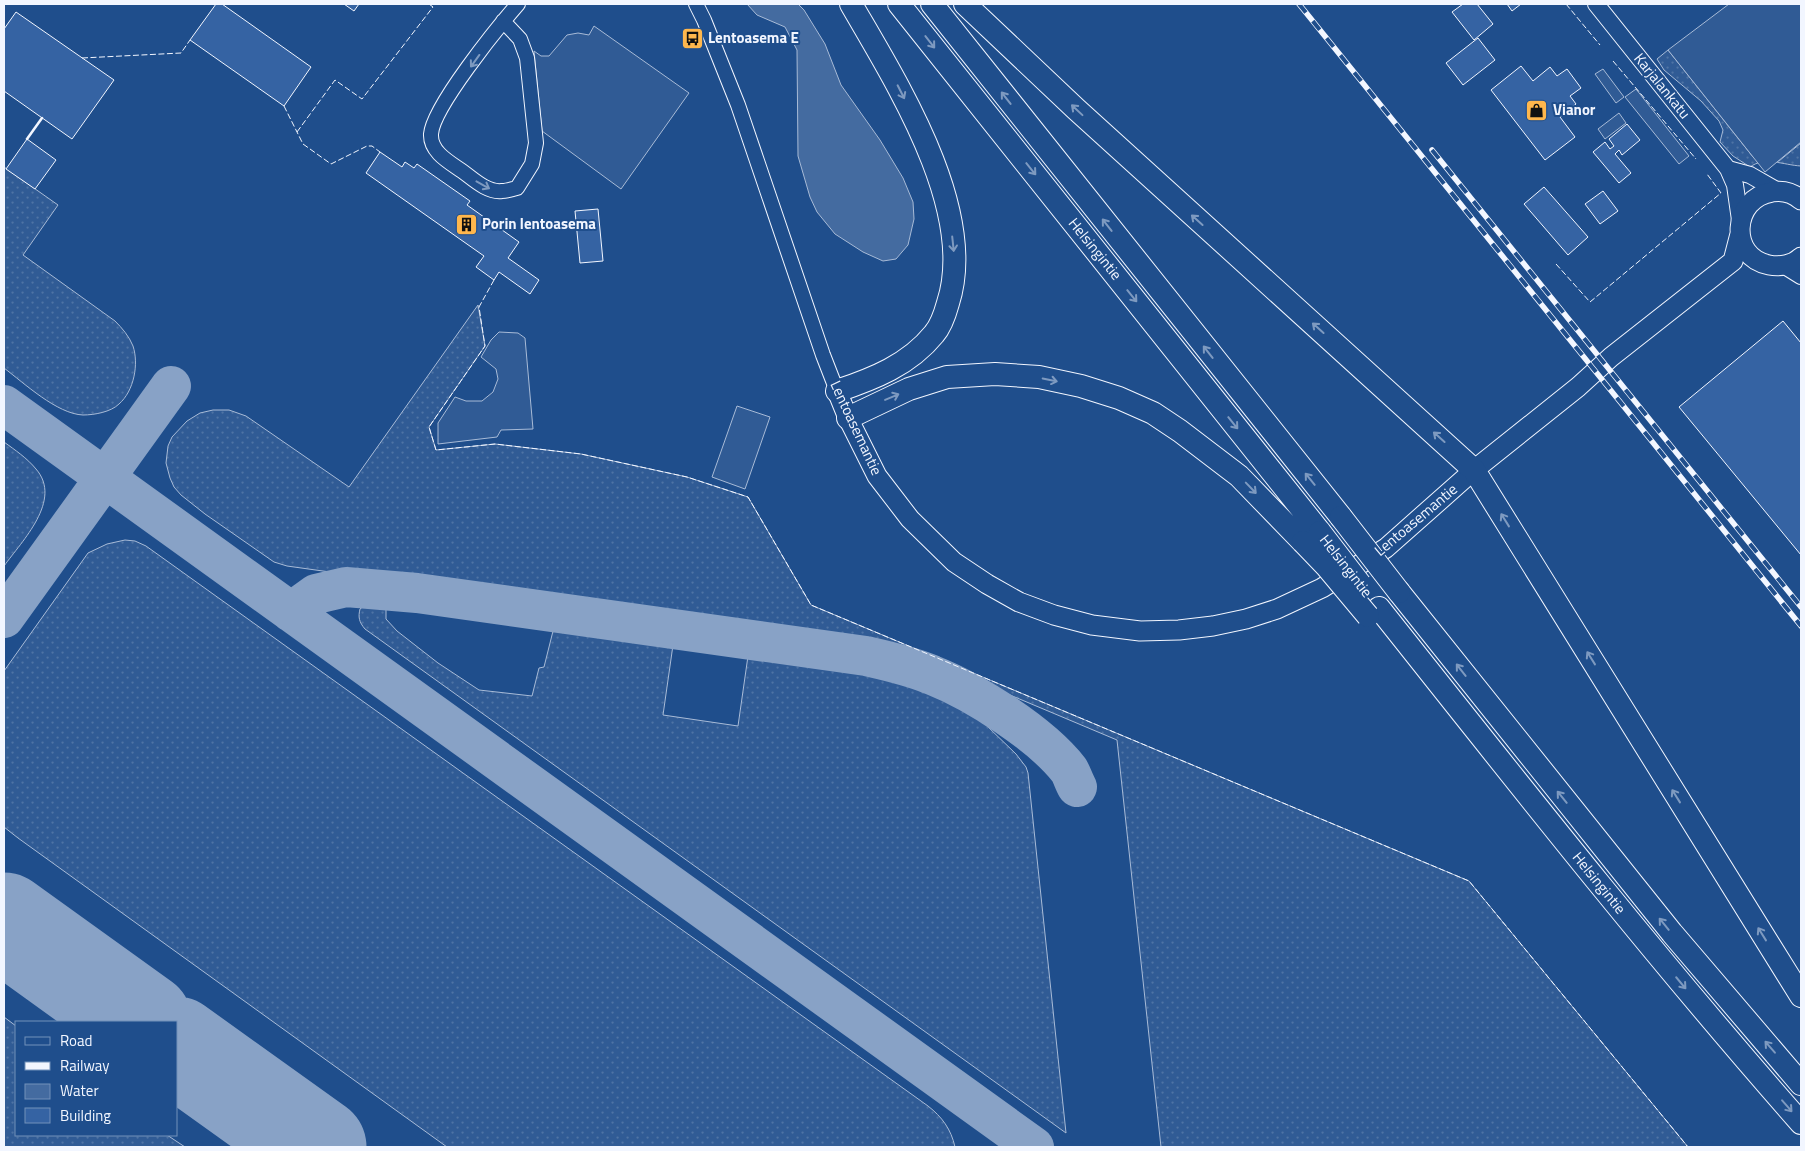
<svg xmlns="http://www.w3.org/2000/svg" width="1805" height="1151" font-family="'Titillium Web',sans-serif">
<defs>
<pattern id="grass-dots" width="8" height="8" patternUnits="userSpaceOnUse" patternTransform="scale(1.25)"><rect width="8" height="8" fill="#305b95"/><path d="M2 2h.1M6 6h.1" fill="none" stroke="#4e73a5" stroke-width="1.8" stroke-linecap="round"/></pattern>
</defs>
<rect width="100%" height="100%" fill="#1f4e8c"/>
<path fill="url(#grass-dots)" stroke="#a8bbd7" d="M 1668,50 L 1753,157 L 1779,161 L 1801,143 L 1801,166 C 1783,165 1765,156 1750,167 L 1733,156 L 1720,142 L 1723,130 L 1719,121 L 1701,101 L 1664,70 L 1657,59 Z
M 4,167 L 58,205 L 23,255 L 115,321 C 122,328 129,336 133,346 C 139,364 134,391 119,404 C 111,412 94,415 83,415 C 57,414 24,383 4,368 Z
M 478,305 L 485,346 L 429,427 L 436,450 L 495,444 L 581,454 L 687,477 L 748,497 L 811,605 L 1469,881 L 1688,1147 L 1161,1147 L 1117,740 L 903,650 L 867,641 L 819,632 L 536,594 L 509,587 L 473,582 L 424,577 L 380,579 L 287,566 L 274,562 L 205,514 L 181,495 L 174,487 L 170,478 L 166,463 L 168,446 L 172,437 L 187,421 L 200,413 L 213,410 L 229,410 L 246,416 L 349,487 Z
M 4,442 C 15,450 27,458 36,469 C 63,500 22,541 4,566 Z
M 125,540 L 135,541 L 146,546 L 928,1106 C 942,1117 951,1129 955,1147 L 447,1147 L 18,838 L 4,827 L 4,671 L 88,553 L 107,544 Z
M 370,601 L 389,603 L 386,609 L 386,619 L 397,631 L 438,663 L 479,690 L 532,696 L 539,668 L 544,667 L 553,631 L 673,645 L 663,715 L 738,726 L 748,656 L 861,672 L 899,681 L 934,694 L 961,706 L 985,724 L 1016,754 L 1026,767 L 1028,773 L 1066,1133 L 365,629 C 359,622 358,617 360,609 Z
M 4,1017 L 16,1026 L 16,1135 L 167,1135 L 185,1147 L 4,1147 Z"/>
<path fill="#305b95" stroke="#a8bbd7" d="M 1729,4 L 1801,4 L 1801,142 L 1765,172 L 1668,50 Z
M 594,26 L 689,93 L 621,189 L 542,131 L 534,51 L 541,56 L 549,56 L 567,35 L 578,33 L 589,35 Z
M 1603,69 L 1624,97 L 1616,103 L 1595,74 Z
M 1636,89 L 1689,156 L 1679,164 L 1625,97 Z
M 1619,113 L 1626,123 L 1605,139 L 1598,129 Z
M 499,332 L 518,333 L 525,338 L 533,429 L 501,430 L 497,437 L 438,444 L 438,423 L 455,397 L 466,401 L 482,401 L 493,392 L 498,379 L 496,369 L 481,357 L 491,340 Z
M 737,406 L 770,417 L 745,489 L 712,477 Z"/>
<path fill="#446ba0" stroke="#a8bbd7" d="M 747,4 L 798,4 L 804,10 L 825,44 L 841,85 L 880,140 L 903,178 L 913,202 L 914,219 L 908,245 L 896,259 L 883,261 L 863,252 L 835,234 L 817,212 L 810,197 L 798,156 L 797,50 L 785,27 L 757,15 Z"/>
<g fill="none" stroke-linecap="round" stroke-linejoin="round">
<path stroke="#88a2c6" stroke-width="40" d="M 4,405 L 1034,1147
M 291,612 L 316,594 L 346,587 L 417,593 L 866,656 C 888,661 911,666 932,675 C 975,692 1041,734 1069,770 C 1072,775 1074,782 1077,787
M 4,618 L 171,386
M 4,945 L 24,946 L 51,956"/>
<path stroke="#88a2c6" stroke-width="99" d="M 4,922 L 143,1022
M 176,1046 L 317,1147"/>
</g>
<path fill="#3563a3" stroke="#f2f6ff" d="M 216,4 L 222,4 L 311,67 L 284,106 L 190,40 Z
M 344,4 L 359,4 L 354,11 Z
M 1463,4 L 1477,4 L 1493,24 L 1474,40 L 1452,12 Z
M 1507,4 L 1521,4 L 1512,11 Z
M 16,12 L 114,80 L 72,139 L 4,91 L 4,29 Z
M 1478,38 L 1495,60 L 1463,85 L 1446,63 Z
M 1521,66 L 1533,81 L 1550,67 L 1557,76 L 1567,69 L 1581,88 L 1570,96 L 1576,104 L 1560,117 L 1575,137 L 1545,160 L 1491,90 Z
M 1627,124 L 1640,140 L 1622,155 L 1619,150 L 1615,154 L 1631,173 L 1619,183 L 1593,152 L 1605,142 L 1610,149 L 1614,146 L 1609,139 Z
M 27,139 L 56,160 L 35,189 L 6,169 Z
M 380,152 L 402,167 L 405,162 L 414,168 L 417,164 L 470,201 L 467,205 L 519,242 L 508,258 L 539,280 L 530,294 L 499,272 L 494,280 L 476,267 L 484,256 L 366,173 Z
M 1544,187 L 1588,237 L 1568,255 L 1524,204 Z
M 1603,191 L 1618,211 L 1600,224 L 1585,204 Z
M 598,209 L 603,261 L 580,263 L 575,211 Z
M 1783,321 L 1801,343 L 1801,555 L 1679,407 Z"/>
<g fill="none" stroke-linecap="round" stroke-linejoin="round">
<defs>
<path id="minor" d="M 696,4 L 704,20 L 738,105 L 823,355 L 837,391
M 503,21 L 520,39 L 527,58 L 536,143 L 532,164 L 517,188 C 512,189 507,191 502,191 C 487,193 472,178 462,171 C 449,162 430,152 431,134 C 433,107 498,27 518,4"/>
<path id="tertiary" d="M 1596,4 L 1728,169 L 1735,185 L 1740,220
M 1728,169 L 1750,175 L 1778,191
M 1785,266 L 1801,276"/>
<path id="secondary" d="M 1801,200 C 1793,193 1783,190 1772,192 C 1732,198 1728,257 1769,265 C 1780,267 1793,265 1801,257
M 837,391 L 848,418 L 877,476 L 910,519 L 954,562 L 987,584 L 1019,602 L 1054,615 L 1092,625 L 1140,631 L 1179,630 L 1213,626 L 1246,619 L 1277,609 L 1322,588 L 1386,548 L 1474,470 L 1578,387 L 1611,357 L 1733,261 L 1740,234"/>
<path id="trunk" d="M 899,4 L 1320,532
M 932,4 L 1341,517
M 965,4 L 1076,109 L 1474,470 L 1801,996
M 837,391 C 873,379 909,365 934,334 C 941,326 945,314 948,303 C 978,210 896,82 851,4
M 848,418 L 909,389 L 947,377 L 995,374 L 1039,377 L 1081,386 L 1119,398 L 1153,413 L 1180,431 L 1239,476 L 1303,542
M 1399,592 L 1672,933 L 1801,1084
M 1379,608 C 1517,782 1654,956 1801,1123"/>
</defs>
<use href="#minor" stroke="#f2f6ff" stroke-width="16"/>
<use href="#tertiary" stroke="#f2f6ff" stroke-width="18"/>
<use href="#secondary" stroke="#f2f6ff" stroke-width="21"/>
<use href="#trunk" stroke="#f2f6ff" stroke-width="24"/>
<use href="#minor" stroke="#1f4e8c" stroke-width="14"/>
<use href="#tertiary" stroke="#1f4e8c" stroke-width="16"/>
<use href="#secondary" stroke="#1f4e8c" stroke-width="19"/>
<use href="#trunk" stroke="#1f4e8c" stroke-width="22"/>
<defs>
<path id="rail" d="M 1299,4 L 1801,626
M 1432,150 L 1801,607"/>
</defs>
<use href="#rail" stroke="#f2f6ff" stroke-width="5.5"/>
<use href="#rail" stroke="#1f4e8c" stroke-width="4" stroke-dasharray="11" stroke-linecap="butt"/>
<defs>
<path id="trunk-bridge" d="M 1341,517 L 1399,592
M 1320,532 L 1360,584
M 1303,542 L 1327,567 L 1368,616"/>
</defs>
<use href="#trunk-bridge" stroke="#f2f6ff" stroke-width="24" stroke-linecap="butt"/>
<use href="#trunk-bridge" stroke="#1f4e8c" stroke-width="22"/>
<path stroke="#f2f6ff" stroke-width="1" stroke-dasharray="6 2.5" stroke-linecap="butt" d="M 1566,4 L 1600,45
M 82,58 L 181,53 L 190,40
M 1613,61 L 1696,159
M 284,106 L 303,144 L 331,164 L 367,146 L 372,146 L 380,152
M 297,132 L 335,80 L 362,99 L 433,7 L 429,4
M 1556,264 L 1590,302 L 1721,193 L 1707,174
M 494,280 L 479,307 L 485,346 L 429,427 L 436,450 L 495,444 L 581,454 L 687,477 L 748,497 L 811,605 L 1469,881 L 1688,1147"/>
<path stroke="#f2f6ff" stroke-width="2.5" d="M 27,139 L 42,118"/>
</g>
<defs><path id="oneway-shaft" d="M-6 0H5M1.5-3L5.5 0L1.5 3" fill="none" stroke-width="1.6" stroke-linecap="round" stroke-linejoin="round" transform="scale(1.25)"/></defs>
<g stroke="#7e9ac0">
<use href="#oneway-shaft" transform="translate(930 42) rotate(52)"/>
<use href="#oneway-shaft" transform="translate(475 61) rotate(126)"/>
<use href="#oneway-shaft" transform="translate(901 92) rotate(63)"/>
<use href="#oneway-shaft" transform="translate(1006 98) rotate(-128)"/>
<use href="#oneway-shaft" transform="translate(1077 110) rotate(-137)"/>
<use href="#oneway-shaft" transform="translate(1031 169) rotate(51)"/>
<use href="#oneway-shaft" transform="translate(483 185) rotate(29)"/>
<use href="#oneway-shaft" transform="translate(1197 220) rotate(-138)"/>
<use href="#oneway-shaft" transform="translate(1107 225) rotate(-128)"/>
<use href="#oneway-shaft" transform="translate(953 244) rotate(84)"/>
<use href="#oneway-shaft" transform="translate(1132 296) rotate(51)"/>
<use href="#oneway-shaft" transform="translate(1318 328) rotate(-138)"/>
<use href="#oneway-shaft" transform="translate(1208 352) rotate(-128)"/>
<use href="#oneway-shaft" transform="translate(1050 380) rotate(12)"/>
<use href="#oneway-shaft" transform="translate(892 397) rotate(-23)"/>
<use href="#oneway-shaft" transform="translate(1233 423) rotate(51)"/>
<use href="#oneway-shaft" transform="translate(1439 437) rotate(-138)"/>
<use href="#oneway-shaft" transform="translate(1310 479) rotate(-129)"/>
<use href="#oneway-shaft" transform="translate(1251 488) rotate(46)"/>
<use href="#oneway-shaft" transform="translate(1505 520) rotate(-122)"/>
<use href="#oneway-shaft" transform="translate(1591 658) rotate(-122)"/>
<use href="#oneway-shaft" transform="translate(1461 670) rotate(-128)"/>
<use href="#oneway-shaft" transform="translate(1676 796) rotate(-122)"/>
<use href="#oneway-shaft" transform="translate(1562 797) rotate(-129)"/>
<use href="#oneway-shaft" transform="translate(1664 924) rotate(-129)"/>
<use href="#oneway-shaft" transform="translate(1762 934) rotate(-122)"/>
<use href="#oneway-shaft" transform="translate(1681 983) rotate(50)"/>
<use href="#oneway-shaft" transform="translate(1770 1047) rotate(-131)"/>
<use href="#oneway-shaft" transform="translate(1787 1106) rotate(49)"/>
</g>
<defs>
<symbol id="bus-square" viewBox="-11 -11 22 22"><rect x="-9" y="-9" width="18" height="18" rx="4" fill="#ffb74d" stroke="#1f4e8c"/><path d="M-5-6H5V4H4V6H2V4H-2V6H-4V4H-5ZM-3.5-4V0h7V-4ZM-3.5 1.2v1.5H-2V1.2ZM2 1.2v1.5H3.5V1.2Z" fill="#111"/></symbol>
<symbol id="shop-square" viewBox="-11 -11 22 22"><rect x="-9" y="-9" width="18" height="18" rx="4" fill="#ffb74d" stroke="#1f4e8c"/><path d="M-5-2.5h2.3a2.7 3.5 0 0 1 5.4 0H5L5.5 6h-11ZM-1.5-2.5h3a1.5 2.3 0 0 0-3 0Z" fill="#111"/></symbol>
<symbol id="building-square" viewBox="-11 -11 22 22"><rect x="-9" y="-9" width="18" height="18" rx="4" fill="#ffb74d" stroke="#1f4e8c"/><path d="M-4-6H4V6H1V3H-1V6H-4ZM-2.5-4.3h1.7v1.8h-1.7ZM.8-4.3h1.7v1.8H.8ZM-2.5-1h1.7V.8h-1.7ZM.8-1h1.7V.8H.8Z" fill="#111"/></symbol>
</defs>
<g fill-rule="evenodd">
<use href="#bus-square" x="680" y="26" width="25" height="25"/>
<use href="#shop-square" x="1524" y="98" width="25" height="25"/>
<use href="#building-square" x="454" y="212" width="25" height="25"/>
</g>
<g text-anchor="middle" stroke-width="4" stroke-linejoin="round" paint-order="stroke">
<g font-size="15" font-weight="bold" fill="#f2f6ff" stroke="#1f4e8c" text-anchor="start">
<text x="708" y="43">Lentoasema E</text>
<text x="1553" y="115">Vianor</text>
<text x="482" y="229">Porin lentoasema</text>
</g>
<g font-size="15" fill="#f2f6ff" stroke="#1f4e8c">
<text transform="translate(1662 86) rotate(51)" y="5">Karjalankatu</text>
<text transform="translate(1095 249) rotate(51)" y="5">Helsingintie</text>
<text transform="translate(856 428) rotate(65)" y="5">Lentoasemantie</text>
<text transform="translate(1416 520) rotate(-40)" y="5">Lentoasemantie</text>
<text transform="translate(1346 566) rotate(52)" y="5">Helsingintie</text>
<text transform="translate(1599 883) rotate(51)" y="5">Helsingintie</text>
</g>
</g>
<rect width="1805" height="1151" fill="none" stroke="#f2f6ff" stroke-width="10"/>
<rect x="15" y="1021" width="162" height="115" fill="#1f4e8c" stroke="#7391ba"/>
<rect x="25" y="1037" width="25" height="8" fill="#1f4e8c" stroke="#7391ba"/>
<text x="60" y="1046" font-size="15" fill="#f2f6ff">Road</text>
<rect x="25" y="1062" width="25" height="8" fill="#f2f6ff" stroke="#7391ba"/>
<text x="60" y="1071" font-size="15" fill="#f2f6ff">Railway</text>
<rect x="25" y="1084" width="25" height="15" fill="#446ba0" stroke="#7391ba"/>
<text x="60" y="1096" font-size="15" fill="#f2f6ff">Water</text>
<rect x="25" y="1108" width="25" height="15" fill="#3563a3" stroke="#7391ba"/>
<text x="60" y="1121" font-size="15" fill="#f2f6ff">Building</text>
</svg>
